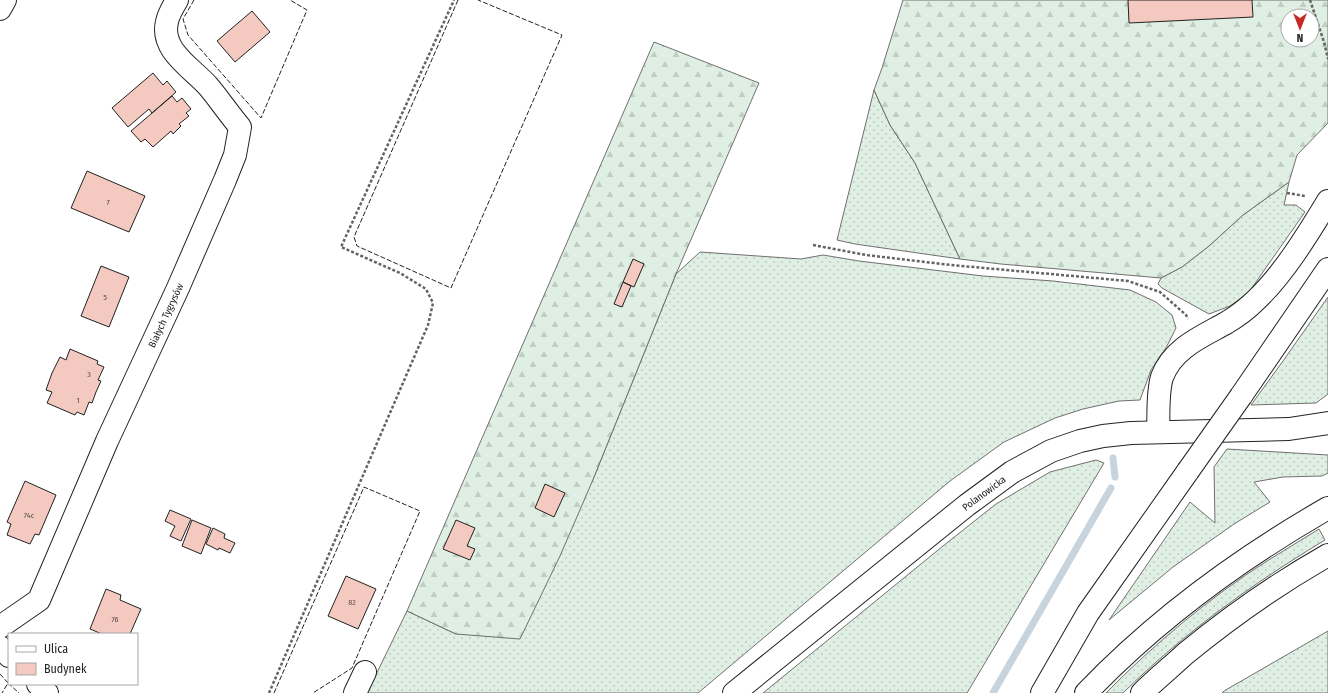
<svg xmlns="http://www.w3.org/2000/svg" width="1328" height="693" font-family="'Fira Sans Condensed',sans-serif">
<defs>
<pattern id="grass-dots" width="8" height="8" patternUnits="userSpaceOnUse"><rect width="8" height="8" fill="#e0efe3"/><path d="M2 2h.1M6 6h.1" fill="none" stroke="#c0cdc2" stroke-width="1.8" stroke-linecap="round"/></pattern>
<pattern id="forest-firs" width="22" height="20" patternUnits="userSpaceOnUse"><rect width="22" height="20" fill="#e0efe3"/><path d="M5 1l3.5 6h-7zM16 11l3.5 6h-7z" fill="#c0cdc2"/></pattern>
</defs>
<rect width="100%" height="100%" fill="#fff"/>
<path fill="url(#grass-dots)" stroke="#6f6f6f" d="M 874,90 L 890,125 L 915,163 L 960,259 L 855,244 L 837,240 Z
M 1289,182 L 1284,205 L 1296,205 L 1305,212 L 1249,292 L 1230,306 L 1209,314 L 1162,288 L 1158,284 L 1161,278 L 1182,267 L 1209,246 L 1243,215 Z
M 700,252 L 801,259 L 823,255 L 859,261 L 983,276 L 1053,281 L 1130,290 L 1156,302 L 1172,315 L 1176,328 L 1167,346 L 1151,370 L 1140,400 L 1119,401 L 1083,409 L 1055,418 L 1004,442 L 950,481 L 698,693 L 367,693 L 407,611 L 456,634 L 592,482 L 676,274 Z
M 1328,297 L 1328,394 L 1316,403 L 1251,405 L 1283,361 Z
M 1227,449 L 1328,455 L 1328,473 L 1322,476 L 1283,477 L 1254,482 L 1270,502 L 1234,524 L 1173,567 L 1109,620 L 1190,502 L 1215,523 L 1214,467 Z
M 1096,460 L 1104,463 L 967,693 L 763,693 L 943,546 L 996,504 L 1050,472 Z
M 1319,529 L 1325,540 C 1252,584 1184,633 1123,693 L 1106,693 C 1154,644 1209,598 1267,561 C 1284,550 1302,540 1319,529 Z
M 1328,631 L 1328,693 L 1222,693 L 1224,691 Z"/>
<path fill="url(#forest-firs)" stroke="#6f6f6f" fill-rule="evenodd" d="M 903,0 L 1328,0 L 1328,123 L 1297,155 L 1289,182 L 1243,215 L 1209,246 L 1182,267 L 1161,278 L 1001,264 L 960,259 L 915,163 L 890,125 L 874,90 L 882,68 ZM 1288,16 L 1312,16 L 1312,40 L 1288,40 Z
M 654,42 L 759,83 L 676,274 L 592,482 L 560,556 L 520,639 L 456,634 L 407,611 Z"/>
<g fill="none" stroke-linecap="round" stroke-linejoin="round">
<path stroke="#c7d3dd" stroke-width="7" d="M 1113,458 L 1115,477
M 993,693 L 1111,488"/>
</g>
<path fill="#f3c9c0" stroke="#222" d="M 1128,0 L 1252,0 L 1253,17 L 1129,23 Z
M 252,11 L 270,32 L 235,62 L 217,41 Z
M 153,73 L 163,85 L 167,81 L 176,92 L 152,113 L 149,109 L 128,127 L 112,108 Z
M 172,96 L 177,102 L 182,98 L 191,109 L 186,113 L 189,116 L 179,124 L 181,126 L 173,134 L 171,131 L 153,147 L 145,139 L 141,142 L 131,131 Z
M 87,171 L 145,196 L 129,232 L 71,208 Z
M 633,259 L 644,264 L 634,287 L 623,282 Z
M 101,266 L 129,277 L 109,327 L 81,316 Z
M 623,282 L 631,286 L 622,307 L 614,304 Z
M 70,349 L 98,361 L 97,364 L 104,367 L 98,380 L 101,381 L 96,392 L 92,403 L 89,402 L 84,415 L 77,412 L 75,415 L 47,403 L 52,392 L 46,390 L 52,373 L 60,357 L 66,360 Z
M 25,481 L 56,495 L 39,535 L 35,534 L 30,544 L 7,535 L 11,524 L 7,522 Z
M 545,484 L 565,493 L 554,517 L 535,508 Z
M 170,510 L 191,519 L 181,541 L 170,536 L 175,526 L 165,521 Z
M 192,520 L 211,528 L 201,554 L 182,546 Z
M 456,520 L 475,528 L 467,546 L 475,549 L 470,560 L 443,549 Z
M 213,528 L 225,534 L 224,538 L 235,543 L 230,553 L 219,548 L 218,550 L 206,544 Z
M 346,576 L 376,589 L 358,629 L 328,616 Z
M 106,589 L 121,595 L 120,600 L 141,609 L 130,634 L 102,634 L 90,629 Z"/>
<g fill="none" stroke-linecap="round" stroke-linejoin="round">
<defs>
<g id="minor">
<path d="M 0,9 L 5,0"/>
<path d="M 1158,432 C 1159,414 1157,394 1162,377 C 1173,348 1201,337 1226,323 C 1236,317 1246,310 1255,301 C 1283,275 1308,234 1328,201"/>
<path id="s1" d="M 0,627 L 39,600 L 107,441 L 178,288 L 225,180 L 235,155 L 240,127 C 229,114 219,99 208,86 C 192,68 160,50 167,22 C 168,15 173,7 177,0"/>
<path d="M 0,647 L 9,656"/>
<path d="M 38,684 L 47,693"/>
<path d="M 355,693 L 365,672"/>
<path id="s2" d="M 734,693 L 967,505 L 1012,472 L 1051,451 L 1080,441 L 1103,436 L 1131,433 L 1289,429 L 1328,423"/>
</g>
<path id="highway" d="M 1241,396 L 1328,269
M 1042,693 L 1088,613 L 1188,471
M 1086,693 C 1157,619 1239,559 1328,508
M 1142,693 C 1156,679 1171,667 1185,654 C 1230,617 1277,584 1328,555"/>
</defs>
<use href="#minor" stroke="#222" stroke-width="24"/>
<use href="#highway" stroke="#222" stroke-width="24"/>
<path stroke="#646464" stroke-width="2.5" stroke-dasharray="3 2" stroke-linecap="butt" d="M 1310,0 L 1324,42 L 1328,59
M 1287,193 L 1305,196
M 813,245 L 866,255 L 951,265 L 1128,281 L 1160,292 L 1186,315 L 1188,319
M 269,693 L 428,325 L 433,303 L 426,289 L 400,273 L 341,247 L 454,0"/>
<use href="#minor" stroke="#fff" stroke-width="22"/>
<use href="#highway" stroke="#fff" stroke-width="22"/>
<defs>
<path id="highway-bridge" d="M 1188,471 L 1241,396"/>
</defs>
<use href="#highway-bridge" stroke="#222" stroke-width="24" stroke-linecap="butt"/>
<use href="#highway-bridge" stroke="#fff" stroke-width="22"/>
<path stroke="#222" stroke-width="1" stroke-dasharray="5 2" stroke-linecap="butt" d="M 194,0 L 183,19 L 188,35 L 261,118 L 307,10 L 290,0
M 458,0 L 354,237 L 357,246 L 451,288 L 562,35 L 478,0
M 0,674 L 8,683 L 2,693
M 8,683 L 19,693
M 274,693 L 364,487 L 420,511 L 352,668 L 313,693"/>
</g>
<g text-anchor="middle" stroke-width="3" stroke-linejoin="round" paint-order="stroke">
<g font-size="8" fill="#564c4a">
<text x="108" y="205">7</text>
<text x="105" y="300">5</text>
<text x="89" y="377">3</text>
<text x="78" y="403">1</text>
<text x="29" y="518">74c</text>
<text x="352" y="605">82</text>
<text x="115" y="622">76</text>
</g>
<g font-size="10" fill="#222" stroke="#fff">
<text dy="4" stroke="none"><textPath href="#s1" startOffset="359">Białych Tygrysów</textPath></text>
<text dy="4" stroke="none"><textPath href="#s2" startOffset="320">Polanowicka</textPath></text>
</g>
</g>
<rect x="8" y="633" width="130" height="52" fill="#ffffff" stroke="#a7a7a7"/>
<rect x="16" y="646" width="20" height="6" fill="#ffffff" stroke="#a7a7a7"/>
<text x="44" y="653" font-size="12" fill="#222222">Ulica</text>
<rect x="16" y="663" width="20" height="12" fill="#f3c9c0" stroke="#a7a7a7"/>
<text x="44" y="673" font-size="12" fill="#222222">Budynek</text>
<g transform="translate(1300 28) rotate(180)"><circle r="19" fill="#ffffff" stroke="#a7a7a7"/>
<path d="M0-3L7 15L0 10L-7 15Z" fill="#c62828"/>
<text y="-6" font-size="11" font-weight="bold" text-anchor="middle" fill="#222222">N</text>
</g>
</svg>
